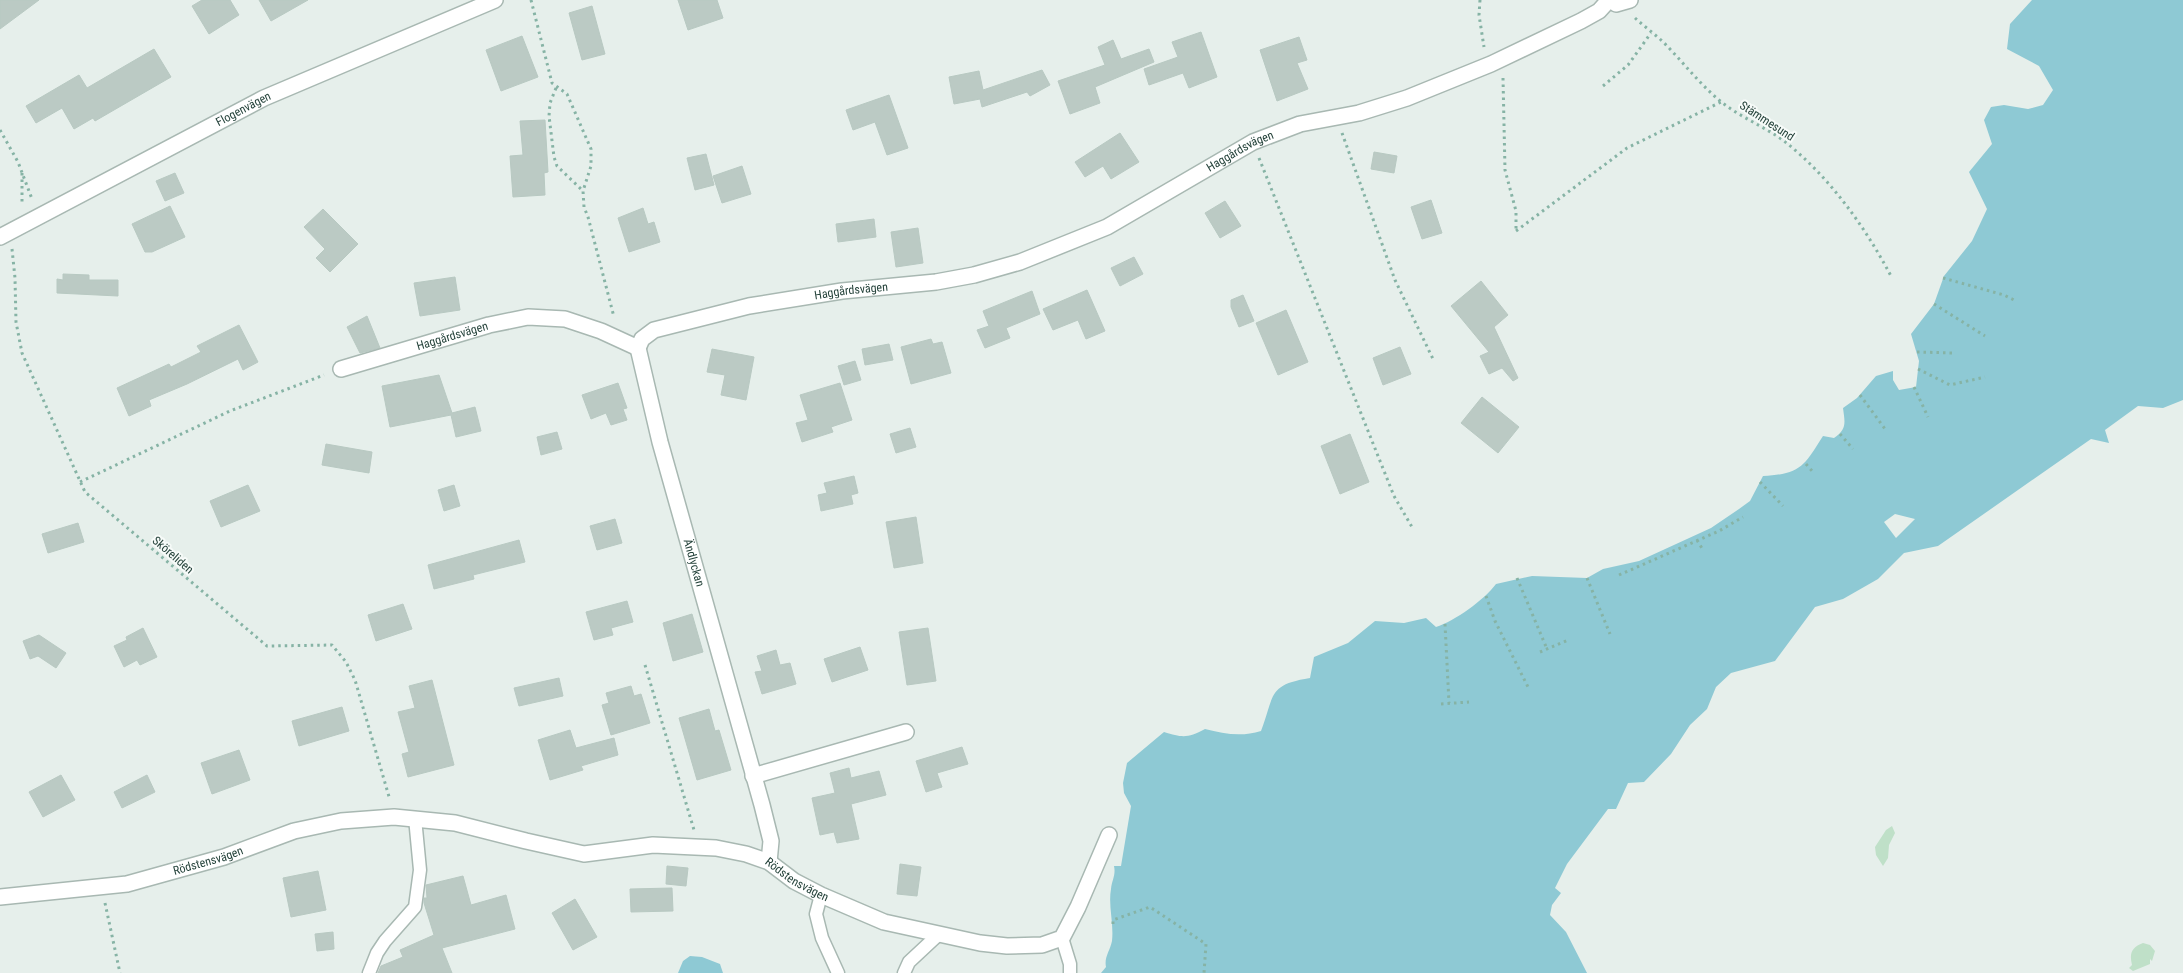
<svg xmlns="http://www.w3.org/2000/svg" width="2183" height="973" font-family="'Roboto Condensed',sans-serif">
<rect width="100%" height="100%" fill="#e6efeb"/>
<path fill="#bfe0c8" d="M 1892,826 L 1895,833 L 1889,845 L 1888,858 L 1883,866 L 1876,855 L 1875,847 L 1886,830 Z
M 2143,943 L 2150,945 L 2155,951 L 2152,961 L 2150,959 L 2150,964 L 2133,971 L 2129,968 L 2132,965 C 2129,953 2132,947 2143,943 Z"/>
<path fill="#8ec9d4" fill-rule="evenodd" d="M 2032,0 L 2183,0 L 2183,400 L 2163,408 L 2138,406 L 2105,430 L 2109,443 L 2091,439 L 1938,546 L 1904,553 L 1878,579 L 1843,599 L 1815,607 L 1775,661 L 1731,673 L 1716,687 L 1707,709 L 1690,725 L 1671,754 L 1644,782 L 1628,783 L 1616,809 L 1608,809 L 1567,864 L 1555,888 L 1561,893 L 1552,905 L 1550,915 L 1566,932 L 1587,973 L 1101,973 L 1106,967 C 1104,957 1110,951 1112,941 C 1114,923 1108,906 1111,889 C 1112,880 1116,875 1114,866 L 1121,866 L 1131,806 L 1124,793 L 1123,783 L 1127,763 L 1164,732 C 1183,738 1188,738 1205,729 C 1224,734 1242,737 1261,731 C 1275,695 1267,685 1310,678 L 1314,657 L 1348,643 L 1375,621 L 1404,623 L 1426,618 L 1436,627 C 1455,621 1484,600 1496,584 L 1532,576 L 1587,578 L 1603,569 L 1639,561 L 1711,528 L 1739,509 L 1750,501 L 1763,476 C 1801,474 1804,466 1823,436 L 1834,438 C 1847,429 1845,423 1843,408 L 1857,398 L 1876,376 L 1893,371 L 1893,380 L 1899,390 L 1916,387 L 1919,361 L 1911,334 L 1934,304 L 1944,276 L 1972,241 L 1987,209 L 1969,172 L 1992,144 L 1984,120 L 1991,107 L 2004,105 L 2028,109 L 2043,105 L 2053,90 L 2039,66 L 2007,49 L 2010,24 ZM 1895,514 L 1915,519 L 1896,538 L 1884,522 Z
M 690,956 L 702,957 L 720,964 L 723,973 L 678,973 L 683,961 Z"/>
<path fill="#bbcac4" stroke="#b8c9c2" d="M 0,0 L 39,0 L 0,29 Z
M 202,0 L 230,0 L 239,15 L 209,34 L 192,6 Z
M 259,0 L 308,0 L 271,21 Z
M 678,0 L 717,0 L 723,18 L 688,30 Z
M 592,6 L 605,54 L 582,60 L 569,13 Z
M 1201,32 L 1217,77 L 1189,88 L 1183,73 L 1149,85 L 1144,69 L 1178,57 L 1172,42 Z
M 522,36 L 538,77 L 501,91 L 486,50 Z
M 1299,37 L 1307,60 L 1297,63 L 1308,89 L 1277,101 L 1260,50 Z
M 1113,40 L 1121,59 L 1149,49 L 1154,62 L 1095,87 L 1100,103 L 1070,114 L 1058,81 L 1105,65 L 1098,47 Z
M 154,49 L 171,77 L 95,121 L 93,118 L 74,129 L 62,108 L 36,123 L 26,106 L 79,75 L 87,88 Z
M 1042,70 L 1050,85 L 1030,96 L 1027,92 L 982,107 L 980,99 L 954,104 L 949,77 L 979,71 L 983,90 Z
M 889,95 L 908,148 L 887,155 L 875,122 L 853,130 L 846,110 Z
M 545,120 L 548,172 L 544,173 L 545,195 L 513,197 L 510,156 L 523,155 L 520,121 Z
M 1120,133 L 1139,162 L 1111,179 L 1103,166 L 1085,177 L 1075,162 Z
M 1374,152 L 1397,156 L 1394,173 L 1371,169 Z
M 706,154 L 714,185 L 695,190 L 687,158 Z
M 742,166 L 751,194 L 722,203 L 713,176 Z
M 175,173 L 184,193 L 165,201 L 156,181 Z
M 1431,200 L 1442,233 L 1422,239 L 1411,207 Z
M 1225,201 L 1241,226 L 1220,238 L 1205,213 Z
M 170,206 L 185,237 L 152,252 L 145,252 L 132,224 Z
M 643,208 L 648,224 L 654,222 L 660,242 L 629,252 L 618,218 Z
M 323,209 L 358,244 L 330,272 L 316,258 L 325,249 L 304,227 Z
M 874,219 L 876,237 L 838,242 L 836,224 Z
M 918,228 L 923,263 L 896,267 L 891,232 Z
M 1134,257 L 1143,274 L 1120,286 L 1111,268 Z
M 63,274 L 89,275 L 89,280 L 118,280 L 118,296 L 57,293 L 57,279 L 63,280 Z
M 455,277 L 460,310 L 420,316 L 414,283 Z
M 1481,281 L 1508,315 L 1494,327 L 1518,378 L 1513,381 L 1502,368 L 1489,374 L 1480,356 L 1489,352 L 1451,306 Z
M 1087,290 L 1105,331 L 1086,339 L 1078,320 L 1053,330 L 1043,309 Z
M 1032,291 L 1040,314 L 1006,328 L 1010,338 L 985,348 L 977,330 L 989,326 L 983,311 Z
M 1243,295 L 1254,321 L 1239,327 L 1231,307 L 1231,300 Z
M 1286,310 L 1308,362 L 1278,375 L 1256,323 Z
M 367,316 L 380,348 L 360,353 L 347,327 Z
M 239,325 L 258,362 L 243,370 L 238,359 L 187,384 L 149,400 L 151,406 L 129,416 L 117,388 L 169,364 L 171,367 L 201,352 L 197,346 Z
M 931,339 L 933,344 L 942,342 L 951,373 L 911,384 L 901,347 Z
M 889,344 L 893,360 L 865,365 L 862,349 Z
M 1400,347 L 1411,374 L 1383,385 L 1373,358 Z
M 712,349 L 754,357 L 746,400 L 721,395 L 725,375 L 707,372 Z
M 855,361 L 861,380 L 844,385 L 838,366 Z
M 439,375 L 452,413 L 475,407 L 481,431 L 456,437 L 451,415 L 390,427 L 382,386 Z
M 618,383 L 627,408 L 623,409 L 627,420 L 611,425 L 606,413 L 591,419 L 582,395 Z
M 840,383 L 852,420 L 831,427 L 833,432 L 802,442 L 796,423 L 808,420 L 800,395 Z
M 1482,397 L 1519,427 L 1498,453 L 1461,423 Z
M 910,428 L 916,447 L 896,453 L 890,434 Z
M 557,432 L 562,449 L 541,455 L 537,437 Z
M 1350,434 L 1369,482 L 1340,494 L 1321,446 Z
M 326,444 L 372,452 L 369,473 L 322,465 Z
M 854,476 L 858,493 L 851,495 L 853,504 L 821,511 L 818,495 L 827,493 L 824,483 Z
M 248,485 L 260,511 L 221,527 L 210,501 Z
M 454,485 L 460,506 L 444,511 L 438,490 Z
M 916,517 L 923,563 L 894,568 L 886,522 Z
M 615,519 L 622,543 L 597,550 L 590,526 Z
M 78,523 L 84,542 L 48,553 L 42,534 Z
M 519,540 L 525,562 L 473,575 L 474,579 L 434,589 L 428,565 Z
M 627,601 L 633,622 L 611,628 L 613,635 L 594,640 L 586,612 Z
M 403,604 L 412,629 L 376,641 L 368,615 Z
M 692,614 L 703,652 L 673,661 L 663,623 Z
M 143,628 L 157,657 L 140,665 L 137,660 L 124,667 L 114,646 L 127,640 L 126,637 Z
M 928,628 L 936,681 L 907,685 L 899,632 Z
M 39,635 L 66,653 L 56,668 L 38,656 L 30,659 L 23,641 Z
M 860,647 L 868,670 L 832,682 L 824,659 Z
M 776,650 L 780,665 L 790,663 L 796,684 L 762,694 L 755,672 L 762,671 L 757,656 Z
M 559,678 L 563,696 L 519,706 L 514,688 Z
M 432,680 L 454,765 L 408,777 L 402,754 L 409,752 L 398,712 L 415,708 L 409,686 Z
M 631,686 L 634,696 L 641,694 L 650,723 L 611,735 L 602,705 L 609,703 L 606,693 Z
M 342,707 L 349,731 L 299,746 L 292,721 Z
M 709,709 L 715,731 L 719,730 L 731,770 L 697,780 L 679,718 Z
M 570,730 L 576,748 L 614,738 L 618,755 L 581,766 L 583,770 L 550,780 L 538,740 Z
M 962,747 L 968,764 L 937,773 L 942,787 L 926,792 L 916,761 Z
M 239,750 L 250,780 L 212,794 L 201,763 Z
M 849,768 L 851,778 L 879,771 L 886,795 L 851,804 L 859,839 L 837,843 L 834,832 L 820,835 L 812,798 L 835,793 L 830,773 Z
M 61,775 L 75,800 L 43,817 L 29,792 Z
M 147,775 L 155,792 L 122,808 L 114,792 Z
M 900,864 L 921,867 L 917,896 L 897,894 Z
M 667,866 L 688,868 L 686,886 L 666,884 Z
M 318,871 L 326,910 L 291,917 L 283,878 Z
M 463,876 L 471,905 L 506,895 L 515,929 L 442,948 L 452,973 L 378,973 L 381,966 L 403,957 L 400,950 L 434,935 L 424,903 L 424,898 L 427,898 L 426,885 Z
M 672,888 L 673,911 L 631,912 L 630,889 Z
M 575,899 L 597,937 L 573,950 L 552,913 Z
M 333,932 L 334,949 L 317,951 L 315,934 Z"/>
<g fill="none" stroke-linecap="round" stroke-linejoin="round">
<defs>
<path id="service" d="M 821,895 L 816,914 L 822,938 L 838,973
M 1062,938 L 1070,964 L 1070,973
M 369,973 L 377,953 L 385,941 L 415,907 L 420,870 L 415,818
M 904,973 L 909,962 L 939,934"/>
<g id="minor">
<path d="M 1616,4 L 1630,0"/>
<path id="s1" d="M 0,237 L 264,98 L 495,0"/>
<path id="s2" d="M 638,348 L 660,442 L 762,805 L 771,841 L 769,862"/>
<path id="s3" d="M 341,369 L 489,325 L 528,317 L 565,319 L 601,331 L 638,348 L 642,339 L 654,330 L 749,306 L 842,291 L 936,282 L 974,275 L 1020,262 L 1107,227 L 1253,142 L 1300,124 L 1359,113 L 1407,98 L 1491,64 L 1581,21 L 1599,11 L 1609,0"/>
<path d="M 753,776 L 906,732"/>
<path id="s4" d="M 0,897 L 127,884 L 224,857 L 294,831 L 341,821 L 394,817 L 455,823 L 526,841 L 584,854 L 653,845 L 716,848 L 746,854 L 769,862 L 794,881 L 821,895 L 884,922 L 980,943 L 1007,946 L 1042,945 L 1062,938 L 1078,907 L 1109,835"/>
</g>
</defs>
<use href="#service" stroke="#a8b8b2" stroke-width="15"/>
<use href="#minor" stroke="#a8b8b2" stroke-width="18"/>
<path stroke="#86b3a5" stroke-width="3" stroke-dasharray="2.5 4" stroke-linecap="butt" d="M 531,0 L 552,83 L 567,94 L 591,149 L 591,166 L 583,191 L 584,207 L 588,217 L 614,317
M 1480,0 L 1479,15 L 1484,47
M 1635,18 C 1646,28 1659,37 1669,48 C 1686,66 1701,85 1719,100 C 1739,117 1764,126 1784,141 C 1829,176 1866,228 1892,278
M 1503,78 L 1505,170 L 1516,211 L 1516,231
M 1603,86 L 1628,65 L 1651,33
M 556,88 L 550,103 L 549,116 L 554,157 L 557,166 L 583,191
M 0,130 L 18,162 L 32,199
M 1342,133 L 1395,280 L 1433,359
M 1259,158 L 1394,496 L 1412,527
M 22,173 L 22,205
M 1516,231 L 1627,148 L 1721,102
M 12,249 L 15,278 L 16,322 L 22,353 L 85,492 L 267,646 L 332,645 L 346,662 L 355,680 L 390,800
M 1943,278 L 2004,295 L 2016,301
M 1934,304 L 1985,336
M 1917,352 L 1954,353
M 1918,369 L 1950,385 L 1985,377
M 1914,387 L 1928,417
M 1860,395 L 1885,429
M 1840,434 L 1853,449
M 1806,464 L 1813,472
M 80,482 L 230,411 L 324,375
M 1760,482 L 1783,506
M 1697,540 L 1703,550
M 1619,575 L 1719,531 L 1743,517
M 1517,578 L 1547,649
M 1587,578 L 1610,634
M 1486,596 L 1495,621 L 1528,687
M 1445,624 L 1449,703
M 1540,652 L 1568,640
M 645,665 L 694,830
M 1441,704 L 1469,702
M 105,903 L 120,973
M 1113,924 L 1113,920 L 1150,907 L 1206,944 L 1204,973"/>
<use href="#service" stroke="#fff" stroke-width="12"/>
<use href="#minor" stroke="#fff" stroke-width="15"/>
</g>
<g text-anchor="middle" stroke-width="4" stroke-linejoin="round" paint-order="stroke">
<g font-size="12" fill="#24423a" stroke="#f7fbf9">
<text dy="4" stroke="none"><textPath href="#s1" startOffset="275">Flogenvägen</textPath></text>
<text transform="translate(1767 121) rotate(33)" y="4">Stämmesund</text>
<text dy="4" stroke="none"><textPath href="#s3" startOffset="955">Haggårdsvägen</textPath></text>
<text dy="4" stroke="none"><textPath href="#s3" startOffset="536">Haggårdsvägen</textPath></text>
<text dy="4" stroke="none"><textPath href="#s3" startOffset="116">Haggårdsvägen</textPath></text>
<text transform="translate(173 555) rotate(41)" y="4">Sköreliden</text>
<text dy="4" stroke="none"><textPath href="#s2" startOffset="222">Ändlyckan</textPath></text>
<text dy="4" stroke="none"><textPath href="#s4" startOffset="212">Rödstensvägen</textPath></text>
<text dy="4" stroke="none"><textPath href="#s4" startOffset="819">Rödstensvägen</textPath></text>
</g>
</g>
</svg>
